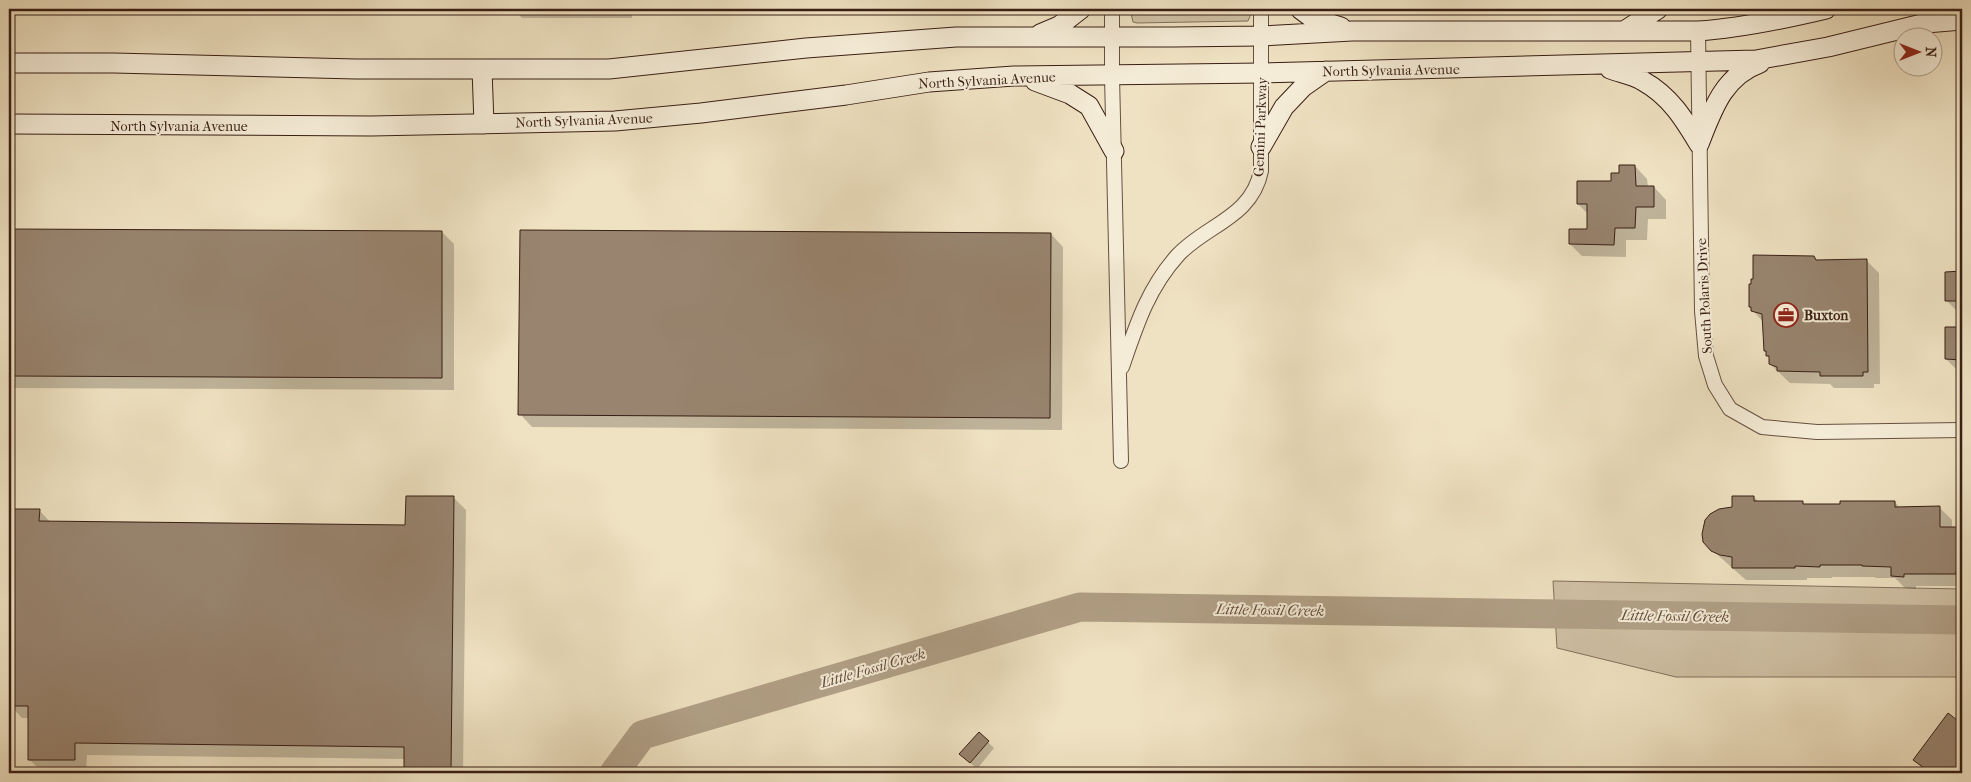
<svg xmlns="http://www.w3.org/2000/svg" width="1971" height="782" font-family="'IM FELL French Canon',serif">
<rect width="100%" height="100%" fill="#efe2c2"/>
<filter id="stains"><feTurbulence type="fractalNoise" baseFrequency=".004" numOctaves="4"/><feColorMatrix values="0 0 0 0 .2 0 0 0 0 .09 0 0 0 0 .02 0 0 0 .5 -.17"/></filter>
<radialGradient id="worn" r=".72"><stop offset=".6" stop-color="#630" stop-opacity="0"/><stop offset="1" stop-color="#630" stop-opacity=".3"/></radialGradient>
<path fill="#d0c1a5" stroke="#84705d" d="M 1130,9 L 1250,9 L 1250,16 L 1248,21 L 1137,23 L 1133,22 Z
M 1553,581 L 1962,589 L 1962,677 L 1676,677 L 1557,648 Z"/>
<path fill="#0003" d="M 513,9 L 632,9 L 632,18 L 522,18 Z
M 1635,166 L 1647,179 L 1648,187 L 1654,187 L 1666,200 L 1666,219 L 1648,219 L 1647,240 L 1626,240 L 1626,257 L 1582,256 L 1570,244 L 1588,231 L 1588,214 L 1578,204 L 1612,182 L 1620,174 Z
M 9,230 L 442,232 L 454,244 L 454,390 L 13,388 L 9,384 Z
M 1051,234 L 1063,247 L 1062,430 L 532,427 L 520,414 Z
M 1814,257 L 1818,261 L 1867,261 L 1879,273 L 1880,384 L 1874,384 L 1874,388 L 1834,388 L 1830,384 L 1790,383 L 1770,364 L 1770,359 L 1765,351 L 1763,322 L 1750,307 Z
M 1946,273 L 1962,273 L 1962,311 L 1957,311 L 1946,300 Z
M 1946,328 L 1962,329 L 1962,370 L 1957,370 L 1946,359 Z
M 1754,497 L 1759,502 L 1802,502 L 1805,505 L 1895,502 L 1900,508 L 1939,507 L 1952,520 L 1952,529 L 1962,529 L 1962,586 L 1916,586 L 1916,589 L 1905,588 L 1895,578 L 1876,578 L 1874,577 L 1832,577 L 1832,578 L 1807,578 L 1807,580 L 1746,580 L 1712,550 L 1733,508 Z
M 454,498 L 466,510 L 463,773 L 405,773 L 405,759 L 87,755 L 86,772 L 41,771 L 29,759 L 29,718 L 22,718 L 10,705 L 9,510 L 39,510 L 51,523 L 407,527 Z
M 1948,715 L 1962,725 L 1962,773 L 1929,773 L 1915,760 Z
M 979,734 L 994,748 L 977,769 L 967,760 Z"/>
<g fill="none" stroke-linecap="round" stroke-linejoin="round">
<path stroke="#b1a087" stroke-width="29" d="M 614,773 L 642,735 L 1080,607 L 1962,620"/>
</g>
<path fill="#98846f" stroke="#391f15" d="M 1619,165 L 1635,165 L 1636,186 L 1654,186 L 1654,207 L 1636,207 L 1635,228 L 1615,228 L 1614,245 L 1569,244 L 1569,229 L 1587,229 L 1587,204 L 1577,204 L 1577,181 L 1611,181 L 1611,173 L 1619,173 Z
M 9,229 L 442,231 L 442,378 L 9,376 Z
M 520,230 L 1051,233 L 1050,418 L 518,415 Z
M 1753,255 L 1814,256 L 1816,260 L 1867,259 L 1868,372 L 1863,372 L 1863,376 L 1820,376 L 1820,372 L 1777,371 L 1777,367 L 1769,364 L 1769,356 L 1766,356 L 1766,351 L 1764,351 L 1762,314 L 1751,311 L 1751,307 L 1749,307 L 1749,284 L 1751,284 L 1751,279 L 1753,279 Z
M 1962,271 L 1962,301 L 1945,301 L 1945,272 Z
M 1945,327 L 1962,327 L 1962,360 L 1945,359 Z
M 406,496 L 454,496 L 451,773 L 404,773 L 404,747 L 75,743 L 75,760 L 28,760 L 28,706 L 9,706 L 9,509 L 40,509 L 39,521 L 405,525 Z
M 1732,496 L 1754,496 L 1754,501 L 1803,501 L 1803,504 L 1840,504 L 1840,501 L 1895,501 L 1895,507 L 1940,506 L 1940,527 L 1962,527 L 1962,571 L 1956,571 L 1956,574 L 1904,574 L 1904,577 L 1891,576 L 1891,567 L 1862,566 L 1862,565 L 1820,565 L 1820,567 L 1795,566 L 1795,568 L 1732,568 L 1732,557 L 1720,555 L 1711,551 L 1703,542 L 1702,534 L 1705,520 L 1710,514 L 1719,509 L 1732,507 Z
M 1948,713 L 1962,724 L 1962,773 L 1931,773 L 1913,760 Z
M 979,732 L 989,741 L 970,763 L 959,754 Z"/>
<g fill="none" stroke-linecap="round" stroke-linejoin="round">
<defs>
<path id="street" d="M 1112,9 L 1112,76 L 1121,461
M 1698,31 L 1702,311 L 1706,356 L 1715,385 L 1730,409 L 1762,427 L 1817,432 L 1962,430
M 1122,367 C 1136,326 1148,288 1178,255 C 1206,225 1252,217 1261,171 L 1261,9"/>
<path id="secondary" d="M 1300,9 L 1312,18 L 1341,27
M 1624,31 L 1658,9
M 1040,34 L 1059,26 L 1081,9
M 9,63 L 114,63 L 356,69 L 609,69 L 806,48 L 956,37 L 1173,37 L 1261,36 L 1352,31 L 1698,31 C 1742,28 1784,19 1826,9
M 482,69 L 484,124
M 1610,69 C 1621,73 1634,75 1643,81 C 1670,96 1684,119 1699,144
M 1035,81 L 1070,94 L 1089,106 L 1114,151
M 9,124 L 371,126 L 615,121 L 701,113 L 846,95 L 929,82 L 1014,76 L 1262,73 L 1756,60 L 1828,47 L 1926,23 L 1962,20
M 1699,144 C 1712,111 1723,76 1760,63
M 1261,147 L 1284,107 L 1303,87 L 1326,71"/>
</defs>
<use href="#street" stroke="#665040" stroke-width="16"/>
<use href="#secondary" stroke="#391f15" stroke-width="21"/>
<use href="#street" stroke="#f5ecd7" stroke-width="14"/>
<use href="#secondary" stroke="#f5ecd7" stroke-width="19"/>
</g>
<defs>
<symbol id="office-ring" viewBox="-11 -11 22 22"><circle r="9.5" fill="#f5ecd7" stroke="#8f2418" stroke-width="1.5"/><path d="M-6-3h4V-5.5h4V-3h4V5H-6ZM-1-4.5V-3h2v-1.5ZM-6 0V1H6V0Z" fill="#8f2418"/></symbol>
</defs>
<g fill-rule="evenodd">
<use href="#office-ring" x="1772" y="301" width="28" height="28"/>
</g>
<g text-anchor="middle" stroke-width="4" stroke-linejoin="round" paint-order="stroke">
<g font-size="14" fill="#391f15" stroke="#f5ecd7">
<text transform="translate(1391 70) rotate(-1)" y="5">North Sylvania Avenue</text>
<text transform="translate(987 80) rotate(-3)" y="5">North Sylvania Avenue</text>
<text transform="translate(584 120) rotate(-2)" y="5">North Sylvania Avenue</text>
<text x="179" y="131">North Sylvania Avenue</text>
<text transform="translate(1260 127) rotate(-88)" y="5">Gemini Parkway</text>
<text transform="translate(1704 296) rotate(-93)" y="5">South Polaris Drive</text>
</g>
<g font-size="14" font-weight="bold" fill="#391f15" stroke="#f5ecd7" text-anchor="start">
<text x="1804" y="320">Buxton</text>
</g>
<g font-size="15" font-style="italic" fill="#634c3d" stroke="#f5ecd7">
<text transform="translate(1270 610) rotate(1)" y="5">Little Fossil Creek</text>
<text transform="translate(1675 616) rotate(1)" y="5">Little Fossil Creek</text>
<text transform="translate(873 668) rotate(-16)" y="5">Little Fossil Creek</text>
</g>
</g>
<rect width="1971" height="782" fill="none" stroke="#efe2c2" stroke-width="30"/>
<rect x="10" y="10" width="1951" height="762" fill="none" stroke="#391f15" stroke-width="2.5"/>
<rect x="15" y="15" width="1941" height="752" fill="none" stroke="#391f15"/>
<g transform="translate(1918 52) rotate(90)"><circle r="24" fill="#f5ecd7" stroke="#aa9a89"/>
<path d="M0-4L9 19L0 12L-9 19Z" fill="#8f2418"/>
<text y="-8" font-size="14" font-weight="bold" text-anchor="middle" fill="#391f15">N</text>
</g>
<rect width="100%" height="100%" filter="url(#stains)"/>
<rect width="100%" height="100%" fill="url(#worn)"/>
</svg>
